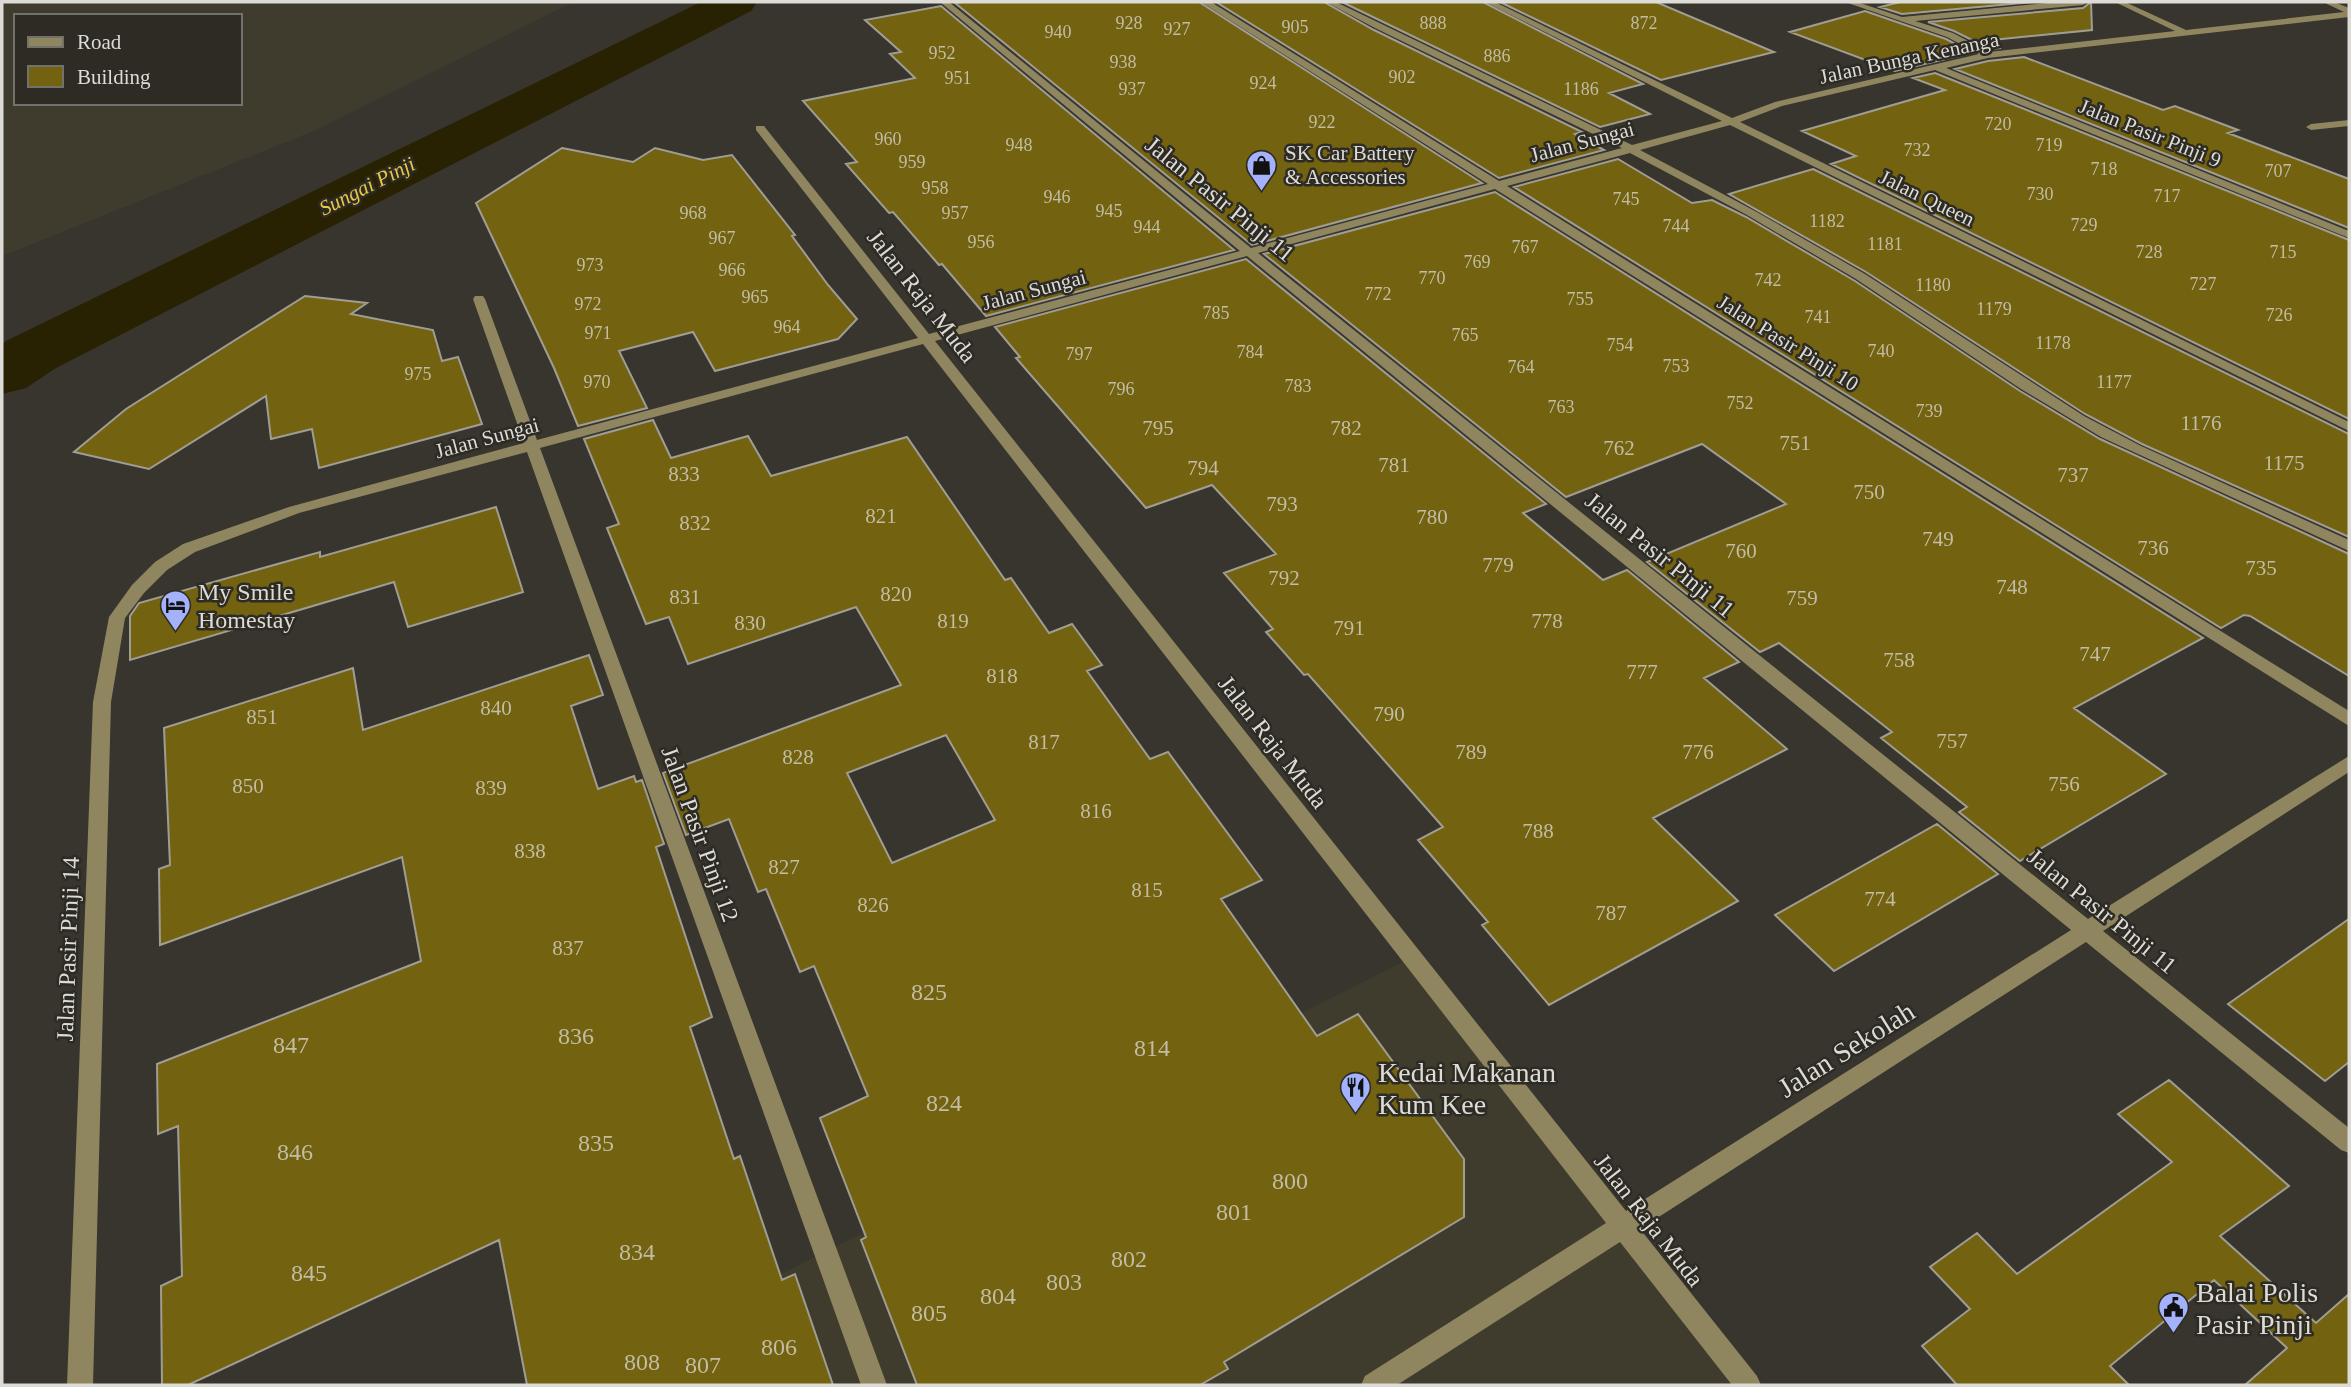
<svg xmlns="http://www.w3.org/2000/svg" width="2351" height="1387" font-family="Georgia,serif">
<rect width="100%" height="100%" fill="#37352e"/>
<path fill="#3f3c2e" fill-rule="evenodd" d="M 2,2 L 573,2 L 316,130 L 2,256 ZM 16,16 L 240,16 L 240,103 L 16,103 Z
M 1415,956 L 1750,1385 L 560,1385 Z"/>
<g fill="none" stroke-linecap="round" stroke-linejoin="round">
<path fill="#282102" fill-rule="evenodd" d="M 701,2 L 757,2 L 751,11 L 56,368 L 26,388 L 2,394 L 2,344 L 8,340 Z"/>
</g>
<path fill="#736210" stroke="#a09d95" stroke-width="2" fill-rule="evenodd" d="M 963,2 L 1199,2 L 1482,183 L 1252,245 L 955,3 Z
M 1216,2 L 1324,2 L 1374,30 L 1582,132 L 1575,134 L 1604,150 L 1499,178 Z
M 1342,2 L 1483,2 L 1643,84 L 1609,93 L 1650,114 L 1600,127 Z
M 1500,2 L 1656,2 L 1774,52 L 1661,80 Z
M 1900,2 L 2033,2 L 1902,14 L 1880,7 Z
M 2091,2 L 2092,30 L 1982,41 L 2001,48 L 1990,49 L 1954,31 L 1928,22 L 2083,8 Z
M 941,6 L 1234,250 L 986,316 L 942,264 L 939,265 L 893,212 L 889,213 L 846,164 L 857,162 L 803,101 L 915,78 L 890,54 L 901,52 L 865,20 Z
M 1865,11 L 1946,39 L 1972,53 L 1895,71 L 1790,32 Z
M 2024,57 L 2163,110 L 2175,106 L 2238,130 L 2228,133 L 2349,179 L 2349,228 L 1955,69 L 1988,61 Z
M 1935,73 L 2349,240 L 2349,419 L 1831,164 L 1856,156 L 1802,131 L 1945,90 L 1913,78 Z
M 562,148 L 633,162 L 655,148 L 703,160 L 732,155 L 795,235 L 792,236 L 828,285 L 857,319 L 838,339 L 715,371 L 693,332 L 619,351 L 647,408 L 578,426 L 554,368 L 476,203 Z
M 1618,159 L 1692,203 L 1712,200 L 1746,217 L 1855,281 L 2020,391 L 2100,439 L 2349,554 L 2349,676 L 2250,616 L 2244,615 L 2221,628 L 1514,187 Z
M 1813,169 L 2349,434 L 2349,537 L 2142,444 L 2085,414 L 1866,272 L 1729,194 Z
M 1495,192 L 2203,638 L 2074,708 L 2166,774 L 2020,861 L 1959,812 L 1967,807 L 1881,738 L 1892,732 L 1779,643 L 1760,652 L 1647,562 L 1786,504 L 1702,444 L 1566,497 L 1264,254 Z
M 1246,259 L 1546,504 L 1523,513 L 1603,580 L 1627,570 L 1739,662 L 1704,678 L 1787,749 L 1653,818 L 1738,901 L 1549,1005 L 1482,925 L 1488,922 L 1418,840 L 1443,827 L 1308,674 L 1304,675 L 1266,632 L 1273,629 L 1224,573 L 1276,554 L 1212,485 L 1146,508 L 1016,358 L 1020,357 L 995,327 Z
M 305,296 L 367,303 L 351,314 L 433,330 L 442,361 L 458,357 L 482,424 L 319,468 L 312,429 L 271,439 L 266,396 L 149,469 L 74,452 L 126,409 Z
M 653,420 L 671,458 L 748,436 L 771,476 L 907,437 L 1005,580 L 1011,578 L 1049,633 L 1072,624 L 1102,665 L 1087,671 L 1150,759 L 1168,752 L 1262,880 L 1221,899 L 1317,1036 L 1358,1014 L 1464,1159 L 1464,1217 L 1224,1362 L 1228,1369 L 1200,1385 L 917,1385 L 861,1240 L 866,1237 L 820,1118 L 868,1096 L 814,966 L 800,972 L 766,889 L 758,892 L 729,819 L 686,835 L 663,773 L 901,685 L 856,607 L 688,664 L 669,617 L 646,624 L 607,528 L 619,524 L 584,439 ZM 946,735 L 995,820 L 892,863 L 847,773 Z
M 496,507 L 523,592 L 408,627 L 394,582 L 130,660 L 130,616 L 139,603 L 320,552 L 320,557 Z
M 589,655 L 603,695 L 571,706 L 598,789 L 634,776 L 636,782 L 642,780 L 664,844 L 656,847 L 712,1017 L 690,1027 L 734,1159 L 740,1156 L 782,1280 L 795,1274 L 833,1385 L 527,1385 L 499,1240 L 188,1385 L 162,1385 L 161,1286 L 182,1276 L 178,1126 L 158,1134 L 157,1064 L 421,961 L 402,857 L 160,945 L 159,869 L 170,865 L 164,728 L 353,668 L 363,730 Z
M 1937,824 L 1998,874 L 1834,971 L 1775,915 Z
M 2349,919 L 2349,1062 L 2325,1081 L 2228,1004 Z
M 2169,1080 L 2289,1186 L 2220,1236 L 2316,1323 L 2349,1294 L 2349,1385 L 2245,1385 L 2287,1348 L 2214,1280 L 2110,1366 L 2129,1385 L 1957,1385 L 1922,1346 L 1970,1309 L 1930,1267 L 1977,1233 L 2017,1274 L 2172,1162 L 2118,1114 Z"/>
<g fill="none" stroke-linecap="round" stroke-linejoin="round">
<path fill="#8f8660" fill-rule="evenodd" d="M 940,2 L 949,2 L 1251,248 L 1488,184 L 1201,2 L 1211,2 L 1499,181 L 1622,148 L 1375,28 L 1326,2 L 1336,2 L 1632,145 L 1722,121 L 1485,2 L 1495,2 L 1732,118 L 1775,102 L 1979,54 L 1947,37 L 1845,2 L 1857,2 L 1902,17 L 2058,2 L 2087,2 L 2083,5 L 1915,21 L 1953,33 L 1989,52 L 2175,31 L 2115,2 L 2125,2 L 2186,30 L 2344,12 L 2323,2 L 2334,2 L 2349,8 L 2349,17 L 1988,58 L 1946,68 L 2349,231 L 2349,238 L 1935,70 L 1782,106 L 1740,122 L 2349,422 L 2349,431 L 1730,125 L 1640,150 L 1755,211 L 1865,274 L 2084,416 L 2141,446 L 2349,540 L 2349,551 L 2101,437 L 2021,389 L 1856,279 L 1747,215 L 1630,153 L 1507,186 L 2349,711 L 2349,726 L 1495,189 L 1258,253 L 2088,919 L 2349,756 L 2349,772 L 2103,931 L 2349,1128 L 2349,1153 L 2341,1150 L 2086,942 L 1640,1229 L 1757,1376 L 1761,1385 L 1732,1385 L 1620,1242 L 1397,1385 L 1361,1385 L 1365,1376 L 1606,1223 L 923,344 L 540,448 L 887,1385 L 861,1385 L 527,452 L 299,513 L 195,552 L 167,570 L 144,593 L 125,618 L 111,702 L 93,1385 L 67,1385 L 93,702 L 109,617 L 132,585 L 155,562 L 183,544 L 289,507 L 524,443 L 473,299 L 475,296 L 483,296 L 485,299 L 537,440 L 918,338 L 756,130 L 756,126 L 764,126 L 929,334 L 1240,251 ZM 1247,256 L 2071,930 L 1626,1211 L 935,341 Z
M 2349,120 L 2349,126 L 2311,130 L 2306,127 L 2311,124 Z"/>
</g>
<defs>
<symbol id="shop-pin" viewBox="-11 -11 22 30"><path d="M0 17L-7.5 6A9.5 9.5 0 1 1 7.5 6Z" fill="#a4b2fc" stroke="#2d2b24"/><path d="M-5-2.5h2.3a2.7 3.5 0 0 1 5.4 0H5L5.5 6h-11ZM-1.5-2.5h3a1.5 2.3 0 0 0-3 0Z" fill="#111"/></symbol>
<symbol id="hotel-pin" viewBox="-11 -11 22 30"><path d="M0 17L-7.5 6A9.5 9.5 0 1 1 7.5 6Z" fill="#a4b2fc" stroke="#2d2b24"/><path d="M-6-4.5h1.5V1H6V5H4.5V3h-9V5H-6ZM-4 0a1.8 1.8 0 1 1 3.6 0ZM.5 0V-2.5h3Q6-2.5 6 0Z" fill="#111"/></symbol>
<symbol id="restaurant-pin" viewBox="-11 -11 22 30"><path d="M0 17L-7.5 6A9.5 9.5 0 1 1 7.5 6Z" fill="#a4b2fc" stroke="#2d2b24"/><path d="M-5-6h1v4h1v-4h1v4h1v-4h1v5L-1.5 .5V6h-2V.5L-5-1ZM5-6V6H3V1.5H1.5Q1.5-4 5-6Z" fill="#111"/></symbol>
<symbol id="civic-pin" viewBox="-11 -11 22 30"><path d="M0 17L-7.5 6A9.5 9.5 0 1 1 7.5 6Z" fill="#a4b2fc" stroke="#2d2b24"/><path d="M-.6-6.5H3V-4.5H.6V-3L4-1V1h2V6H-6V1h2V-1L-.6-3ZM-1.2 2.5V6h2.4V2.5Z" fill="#111"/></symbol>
</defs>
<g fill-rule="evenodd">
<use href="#shop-pin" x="1244" y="148" width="35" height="47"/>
<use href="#hotel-pin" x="158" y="588" width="35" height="47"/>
<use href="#restaurant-pin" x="1338" y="1070" width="35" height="47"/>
<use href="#civic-pin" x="2156" y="1290" width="35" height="47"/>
</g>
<g text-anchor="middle" stroke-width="5" stroke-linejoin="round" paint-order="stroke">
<g font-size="18" fill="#c2bda4">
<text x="1129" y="29">928</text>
<text x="1433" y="29">888</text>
<text x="1644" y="29">872</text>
<text x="1295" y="33">905</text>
<text x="1177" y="35">927</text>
<text x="1058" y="38">940</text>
<text x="942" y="59">952</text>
<text x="1497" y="62">886</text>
<text x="1123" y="68">938</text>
<text x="1402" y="83">902</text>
<text x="958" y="84">951</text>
<text x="1263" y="89">924</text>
<text x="1132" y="95">937</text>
<text x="1581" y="95">1186</text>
<text x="1322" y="128">922</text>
<text x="1998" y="130">720</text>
<text x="888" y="145">960</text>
<text x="1019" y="151">948</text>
<text x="2049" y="151">719</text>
<text x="1917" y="156">732</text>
<text x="912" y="168">959</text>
<text x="2104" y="175">718</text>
<text x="2278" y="177">707</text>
<text x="935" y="194">958</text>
<text x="2040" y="200">730</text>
<text x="2167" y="202">717</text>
<text x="1057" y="203">946</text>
<text x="1626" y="205">745</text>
<text x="1109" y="217">945</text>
<text x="693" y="219">968</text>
<text x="955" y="219">957</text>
<text x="1827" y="227">1182</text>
<text x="2084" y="231">729</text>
<text x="1676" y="232">744</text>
<text x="1147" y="233">944</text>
<text x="722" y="244">967</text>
<text x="981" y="248">956</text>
<text x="1885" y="250">1181</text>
<text x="1525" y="253">767</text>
<text x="2149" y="258">728</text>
<text x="2283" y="258">715</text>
<text x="1477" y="268">769</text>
<text x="590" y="271">973</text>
<text x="732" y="276">966</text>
<text x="1432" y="284">770</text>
<text x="1768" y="286">742</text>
<text x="2203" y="290">727</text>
<text x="1933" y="291">1180</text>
<text x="1378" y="300">772</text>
<text x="755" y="303">965</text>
<text x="1580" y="305">755</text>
<text x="588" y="310">972</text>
<text x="1994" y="315">1179</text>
<text x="1216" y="319">785</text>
<text x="2279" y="321">726</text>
<text x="1818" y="323">741</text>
<text x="787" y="333">964</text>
<text x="598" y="339">971</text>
<text x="1465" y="341">765</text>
<text x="2053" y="349">1178</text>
<text x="1620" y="351">754</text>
<text x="1881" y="357">740</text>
<text x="1250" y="358">784</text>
<text x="1079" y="360">797</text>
<text x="1676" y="372">753</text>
<text x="1521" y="373">764</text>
<text x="418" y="380">975</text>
<text x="597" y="388">970</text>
<text x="2114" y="388">1177</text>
<text x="1298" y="392">783</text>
<text x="1121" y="395">796</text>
<text x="1740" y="409">752</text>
<text x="1561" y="413">763</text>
<text x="1929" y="417">739</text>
</g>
<g font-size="21" fill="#dcdbd6" stroke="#2d2b24">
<text transform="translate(1909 58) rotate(-12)" y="7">Jalan Bunga Kenanga</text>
<text transform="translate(2150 133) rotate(22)" y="7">Jalan Pasir Pinji 9</text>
<text transform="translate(1582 142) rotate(-15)" y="7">Jalan Sungai</text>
<text transform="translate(1927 198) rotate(26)" y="7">Jalan Queen</text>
<text transform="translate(1034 290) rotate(-15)" y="7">Jalan Sungai</text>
<text transform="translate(1788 343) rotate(32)" y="7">Jalan Pasir Pinji 10</text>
<text transform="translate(487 438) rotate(-15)" y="7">Jalan Sungai</text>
</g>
<g font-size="21" fill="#dcdbd6" stroke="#2d2b24" text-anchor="start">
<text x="1285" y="160">SK Car Battery<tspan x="1285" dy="24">&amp; Accessories</tspan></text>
</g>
<g font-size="21" font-style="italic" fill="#e8c943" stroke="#2d2b24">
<text transform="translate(367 186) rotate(-27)" y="7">Sungai Pinji</text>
</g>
<g font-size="21" fill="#c2bda4">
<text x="2201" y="430">1176</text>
<text x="1158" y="435">795</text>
<text x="1346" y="435">782</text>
<text x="1795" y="450">751</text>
<text x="1619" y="455">762</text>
<text x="2284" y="470">1175</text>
<text x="1394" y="472">781</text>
<text x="1203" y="475">794</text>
<text x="684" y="481">833</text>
<text x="2073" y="482">737</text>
<text x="1869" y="499">750</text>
<text x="1282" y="511">793</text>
<text x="881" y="523">821</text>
<text x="1432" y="524">780</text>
<text x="695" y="530">832</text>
<text x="1938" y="546">749</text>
<text x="2153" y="555">736</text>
<text x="1741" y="558">760</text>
<text x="1498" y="572">779</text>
<text x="2261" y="575">735</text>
<text x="1284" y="585">792</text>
<text x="2012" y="594">748</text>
<text x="896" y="601">820</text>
<text x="685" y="604">831</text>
<text x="1802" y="605">759</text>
<text x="953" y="628">819</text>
<text x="1547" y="628">778</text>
<text x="750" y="630">830</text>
<text x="1349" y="635">791</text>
<text x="2095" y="661">747</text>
<text x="1899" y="667">758</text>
<text x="1642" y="679">777</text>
<text x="1002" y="683">818</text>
<text x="496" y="715">840</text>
<text x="1389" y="721">790</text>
<text x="262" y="724">851</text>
<text x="1952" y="748">757</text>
<text x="1044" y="749">817</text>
<text x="1471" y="759">789</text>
<text x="1698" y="759">776</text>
<text x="798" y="764">828</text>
<text x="2064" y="791">756</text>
<text x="248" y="793">850</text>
<text x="491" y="795">839</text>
<text x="1096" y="818">816</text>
<text x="1538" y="838">788</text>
<text x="530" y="858">838</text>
<text x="784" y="874">827</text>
<text x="1147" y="897">815</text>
<text x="1880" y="906">774</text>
<text x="873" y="912">826</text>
<text x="1611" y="920">787</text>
<text x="568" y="955">837</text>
</g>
<g font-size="24" fill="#dcdbd6" stroke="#2d2b24">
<text transform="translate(1220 199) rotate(39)" y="8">Jalan Pasir Pinji 11</text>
<text transform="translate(922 296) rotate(52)" y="8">Jalan Raja Muda</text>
<text transform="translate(1660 555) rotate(39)" y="8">Jalan Pasir Pinji 11</text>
<text transform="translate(1273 742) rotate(52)" y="8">Jalan Raja Muda</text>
<text transform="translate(700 834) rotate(70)" y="8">Jalan Pasir Pinji 12</text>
<text transform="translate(2102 911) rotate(39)" y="8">Jalan Pasir Pinji 11</text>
<text transform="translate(68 949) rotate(-88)" y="8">Jalan Pasir Pinji 14</text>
<text transform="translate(1649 1220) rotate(52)" y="8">Jalan Raja Muda</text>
</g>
<g font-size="24" fill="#dcdbd6" stroke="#2d2b24" text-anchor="start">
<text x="198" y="600">My Smile<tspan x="198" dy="28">Homestay</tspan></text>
</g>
<g font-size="24" fill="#c2bda4">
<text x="929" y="1000">825</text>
<text x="576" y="1044">836</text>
<text x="291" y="1053">847</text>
<text x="1152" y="1056">814</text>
<text x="944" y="1111">824</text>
<text x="596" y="1151">835</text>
<text x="295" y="1160">846</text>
<text x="1290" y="1189">800</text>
<text x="1234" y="1220">801</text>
<text x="637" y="1260">834</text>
<text x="1129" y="1267">802</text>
<text x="309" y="1281">845</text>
<text x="1064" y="1290">803</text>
<text x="998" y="1304">804</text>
<text x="929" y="1321">805</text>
<text x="779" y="1355">806</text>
<text x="642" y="1370">808</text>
<text x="703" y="1373">807</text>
</g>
<g font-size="28" fill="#dcdbd6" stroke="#2d2b24">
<text transform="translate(1846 1049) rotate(-32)" y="10">Jalan Sekolah</text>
</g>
<g font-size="28" fill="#dcdbd6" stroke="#2d2b24" text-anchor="start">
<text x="1378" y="1082">Kedai Makanan<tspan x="1378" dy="32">Kum Kee</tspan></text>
<text x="2196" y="1302">Balai Polis<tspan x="2196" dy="32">Pasir Pinji</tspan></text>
</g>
</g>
<rect width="2351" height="1387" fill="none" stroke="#dcdbd6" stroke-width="7"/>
<rect x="14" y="14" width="228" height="91" fill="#2d2b24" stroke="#73716b" stroke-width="2"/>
<rect x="28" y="37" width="35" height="10" fill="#8f8660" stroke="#73716b" stroke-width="2"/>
<text x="77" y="49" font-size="21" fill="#dcdbd6">Road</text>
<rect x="28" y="66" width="35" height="21" fill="#736210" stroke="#73716b" stroke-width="2"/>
<text x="77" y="84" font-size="21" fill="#dcdbd6">Building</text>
</svg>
